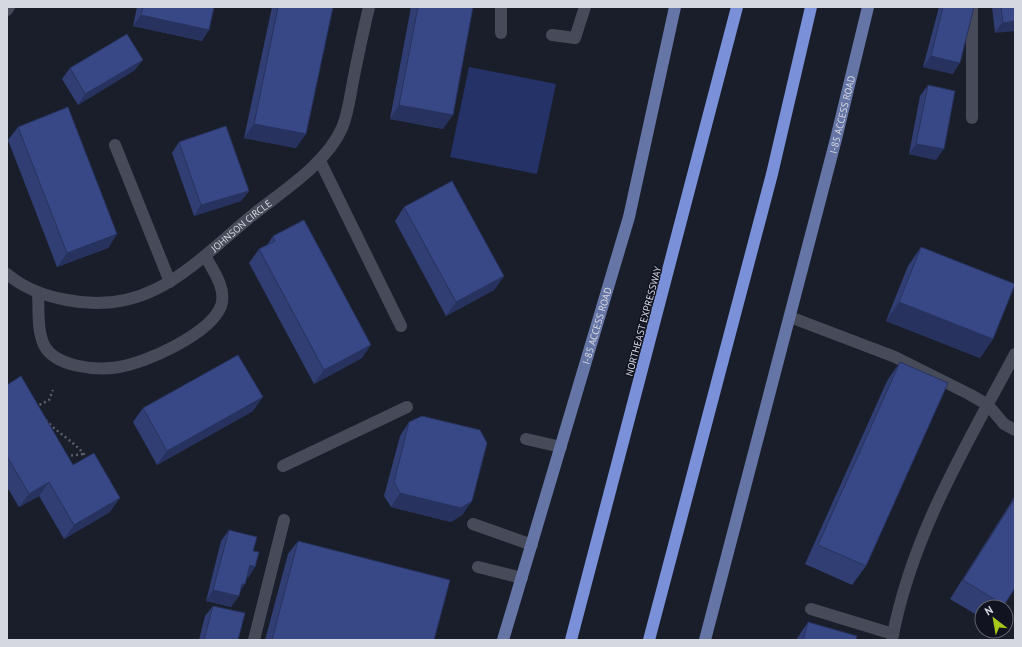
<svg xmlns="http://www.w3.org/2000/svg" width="1022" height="647" font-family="'PT Sans',sans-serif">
<rect width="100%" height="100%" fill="#1a1e2a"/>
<path fill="#243267" d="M 469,67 L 556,84 L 537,174 L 450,157 Z"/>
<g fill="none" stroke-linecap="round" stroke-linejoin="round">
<path stroke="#5b5f6a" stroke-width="2.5" stroke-dasharray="2 3" stroke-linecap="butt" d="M 35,407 L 49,400 L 53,390
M 46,420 C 59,435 78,443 88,460
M 66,456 L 84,454"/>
<g stroke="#464a59" stroke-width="12">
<path d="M 501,7 L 501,33"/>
<path d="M 7,10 L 9,7"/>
<path d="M 552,35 L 575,38 L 585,7"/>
<path d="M 972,118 L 972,7"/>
<path d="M 115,145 L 170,282"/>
<path d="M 320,161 L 401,326"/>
<path id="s1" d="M 7,274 C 25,289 44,296 67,300 C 151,317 195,262 254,214 C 284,190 326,164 342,128 C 348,114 350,97 353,81 C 358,56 363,32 369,7"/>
<path d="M 38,294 C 39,310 37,330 44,345 C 55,367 97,371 119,367 C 146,363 210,334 221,306 C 227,289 213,270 205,256"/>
<path d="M 790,317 L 895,357 L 969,394 L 988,405 L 1004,424 L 1015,430"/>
<path d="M 526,439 L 561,447"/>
<path d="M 283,466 L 407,407"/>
<path d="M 473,524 L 532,545"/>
<path d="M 478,567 L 522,578"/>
<path d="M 811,609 L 893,634"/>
<path d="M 254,640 L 284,520"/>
<path d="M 892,640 C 911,536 966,446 1015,354"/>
</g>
<g stroke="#6575a6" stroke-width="12">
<path id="s2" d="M 503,640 L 629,217 L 675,7"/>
<path id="s3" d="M 705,640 L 836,139 L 868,7"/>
</g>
<path stroke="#7a91da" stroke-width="12" d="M 571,640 L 737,7
M 649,640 L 772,174 L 811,7"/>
</g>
<path fill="#303e73" d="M 137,7 L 214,7 L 202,41 L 133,26 Z
M 272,7 L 333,7 L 296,148 L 244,138 Z
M 411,7 L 473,7 L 443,129 L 390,119 Z
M 939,7 L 974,7 L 953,74 L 923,67 Z
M 992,7 L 1015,7 L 995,33 Z
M 70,68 L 135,70 L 78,105 L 62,79 Z
M 928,85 L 936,160 L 909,154 L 920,96 Z
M 18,127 L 117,234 L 108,248 L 57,267 L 8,140 Z
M 179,142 L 249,191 L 241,201 L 194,216 L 172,153 Z
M 404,207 L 504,276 L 494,290 L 446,316 L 395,221 Z
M 273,236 L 362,358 L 314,384 L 249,263 L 259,249 L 267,245 Z
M 921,247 L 993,339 L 980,358 L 886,321 L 908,266 Z
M 900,362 L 866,566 L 852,585 L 805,564 L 887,381 Z
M 7,385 L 73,465 L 110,512 L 64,539 L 39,496 L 19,507 L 7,487 Z
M 143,408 L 253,411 L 157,465 L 133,422 Z
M 409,422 L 472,501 L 462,515 L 451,522 L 391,507 L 384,496 L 400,436 Z
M 1015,496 L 1015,588 L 1003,607 L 982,607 L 982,618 L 950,599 Z
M 229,530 L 253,551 L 255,567 L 248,578 L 247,577 L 231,607 L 206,601 L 221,541 Z
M 298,541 L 434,640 L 265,640 L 288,554 Z
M 213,606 L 238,640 L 199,640 L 205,616 Z
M 808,622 L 856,640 L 796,640 Z"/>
<path fill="#27325e" d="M 141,15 L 209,30 L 202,41 L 133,26 Z
M 1015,21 L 1015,31 L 995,33 L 1003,23 Z
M 931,56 L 960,63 L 953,74 L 923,67 Z
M 143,60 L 135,70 L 78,105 L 85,94 Z
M 399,105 L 453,115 L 443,129 L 390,119 Z
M 254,124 L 306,134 L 296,148 L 244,138 Z
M 916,144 L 944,149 L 936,160 L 909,154 Z
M 249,191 L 241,201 L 194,216 L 201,205 Z
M 117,234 L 108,248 L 57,267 L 67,253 Z
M 504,276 L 494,290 L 446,316 L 456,302 Z
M 899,302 L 993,339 L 980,358 L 886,321 Z
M 371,345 L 362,358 L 314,384 L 324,370 Z
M 263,397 L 253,411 L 157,465 L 167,451 Z
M 49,482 L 39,496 L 19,507 L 29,494 Z
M 400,493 L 472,501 L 462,515 L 451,522 L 391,507 Z
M 120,498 L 110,512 L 64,539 L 74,525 Z
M 250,565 L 255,567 L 248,578 L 242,576 Z
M 242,584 L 245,584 L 237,595 Z
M 213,590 L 239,596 L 231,607 L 206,601 Z"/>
<path fill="#384886" stroke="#27325e" d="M 143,7 L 214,7 L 209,30 L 141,15 Z
M 278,7 L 333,7 L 306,134 L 254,124 Z
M 418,7 L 473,7 L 453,115 L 399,105 Z
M 943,7 L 974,7 L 960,63 L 931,56 Z
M 1001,7 L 1015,7 L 1015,21 L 1003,23 Z
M 127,34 L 143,60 L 85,94 L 70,68 Z
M 928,85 L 955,91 L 944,149 L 916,144 Z
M 68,107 L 117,234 L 67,253 L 18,127 Z
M 226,126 L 249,191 L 201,205 L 179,142 Z
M 452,181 L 504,276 L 456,302 L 404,207 Z
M 304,220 L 371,345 L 324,370 L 259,249 L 275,241 L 273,236 Z
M 921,247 L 1015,284 L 993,339 L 899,302 Z
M 238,355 L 263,397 L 167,451 L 143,408 Z
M 900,362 L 948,383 L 866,566 L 818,545 Z
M 21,376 L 73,465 L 94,453 L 120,498 L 74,525 L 49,482 L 29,494 L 7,456 L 7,385 Z
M 422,416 L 480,430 L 487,443 L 472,501 L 461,508 L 400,493 L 394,482 L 409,422 Z
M 1015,498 L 1015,588 L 1004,605 L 963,580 Z
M 229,530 L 257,537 L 253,551 L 259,552 L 255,567 L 250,565 L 245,584 L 242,584 L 239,596 L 213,590 Z
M 298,541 L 450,580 L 434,640 L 272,640 Z
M 213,606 L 245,613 L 238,640 L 204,640 Z
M 808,622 L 857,636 L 856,640 L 803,640 Z"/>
<g text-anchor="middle" stroke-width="3" stroke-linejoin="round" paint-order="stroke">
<g font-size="10" fill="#d5d8e1" stroke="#111420">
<text dy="4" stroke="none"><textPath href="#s3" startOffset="543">I-85 ACCESS ROAD</textPath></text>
<text dy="4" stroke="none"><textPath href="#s1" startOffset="264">JOHNSON CIRCLE</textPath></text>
<text transform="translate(643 321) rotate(-75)" y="4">NORTHEAST EXPRESSWAY</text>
<text dy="4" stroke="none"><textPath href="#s2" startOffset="328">I-85 ACCESS ROAD</textPath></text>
</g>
</g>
<rect width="1022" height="647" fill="none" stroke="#d5d8e1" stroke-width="16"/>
<g transform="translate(994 619) rotate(329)"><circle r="19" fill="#111420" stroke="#5f626d"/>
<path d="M0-3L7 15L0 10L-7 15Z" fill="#a9c71a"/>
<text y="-6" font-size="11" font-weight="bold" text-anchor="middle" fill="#d5d8e1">N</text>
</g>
</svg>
